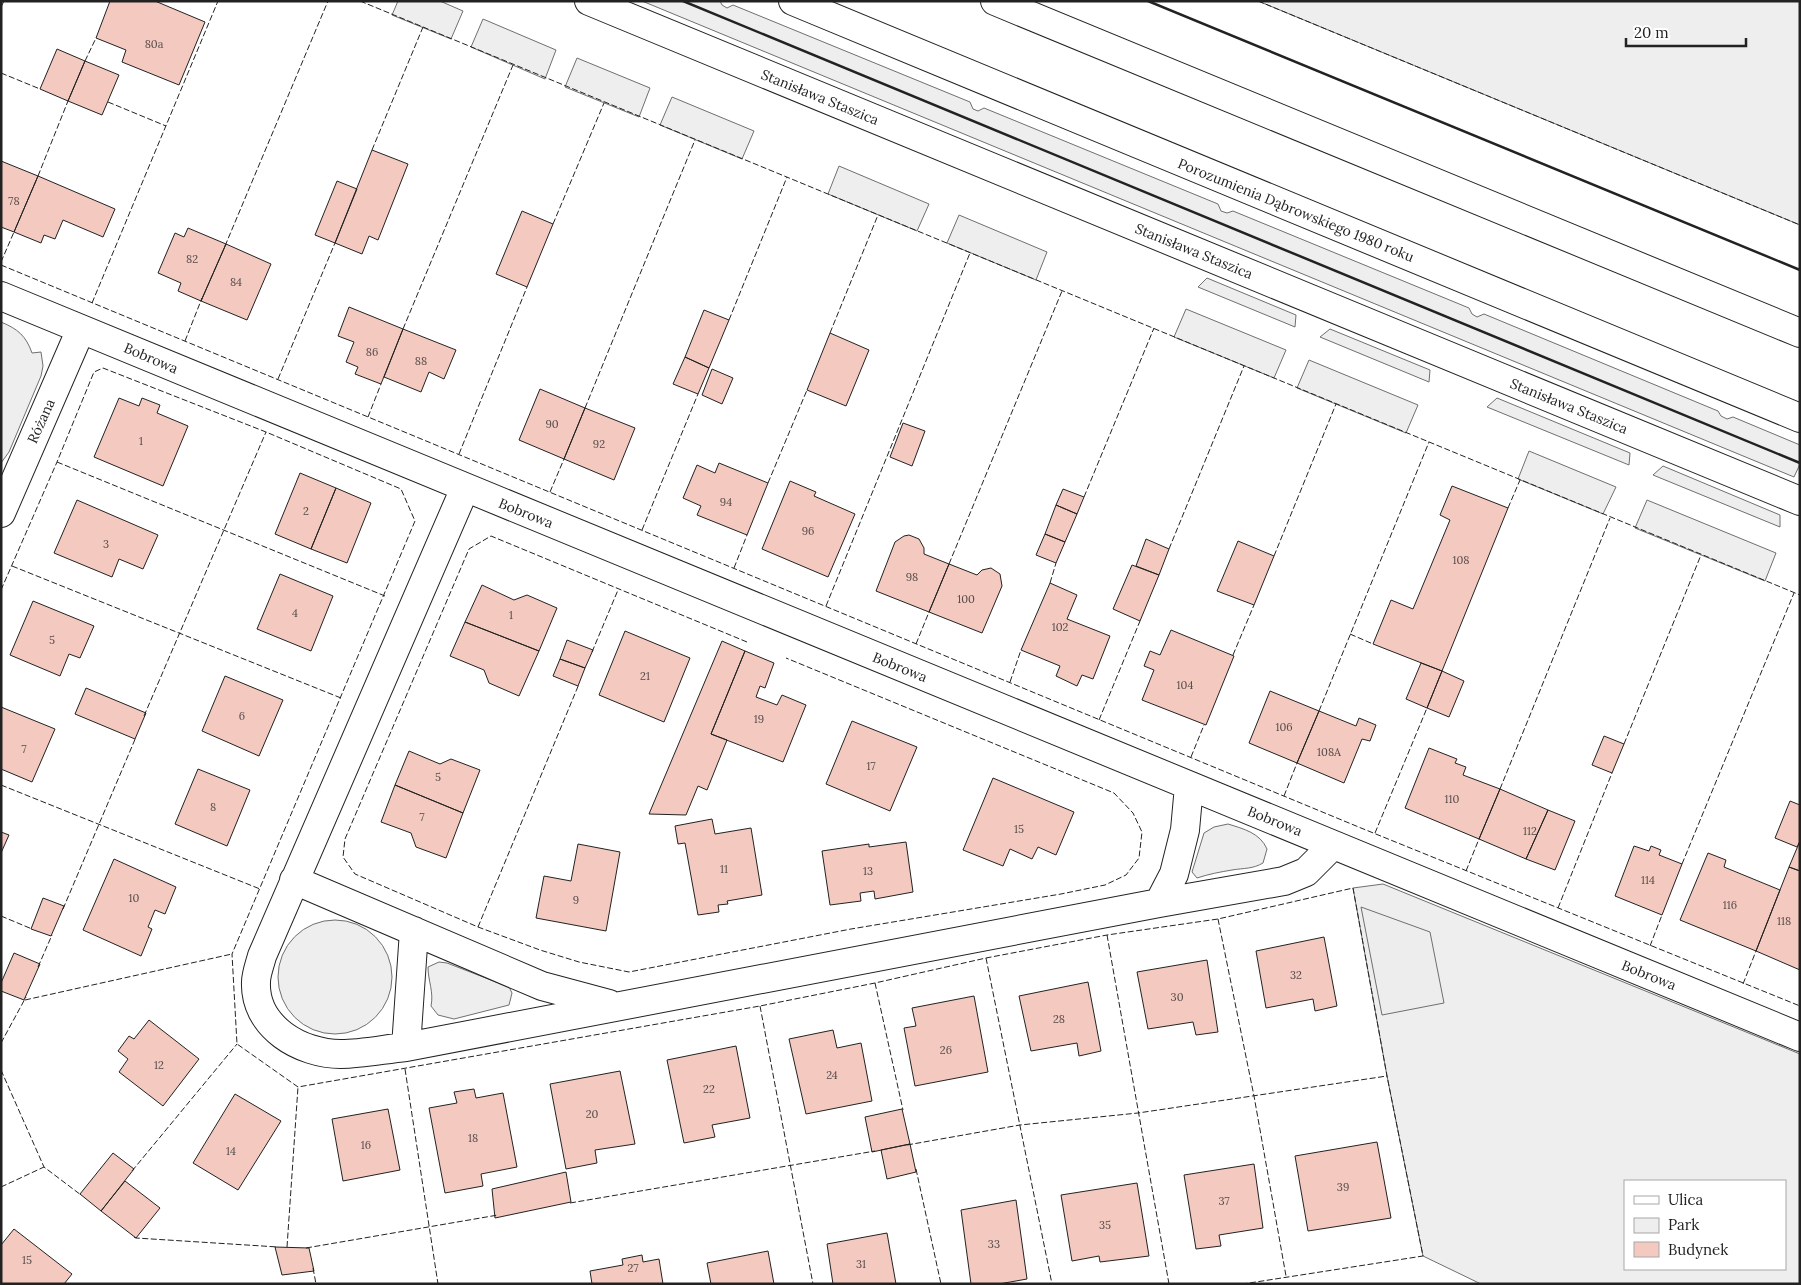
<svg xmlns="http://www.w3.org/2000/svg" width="1801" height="1285" font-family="Lora,serif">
<rect width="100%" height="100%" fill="#fff"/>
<path fill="#eee" stroke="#6f6f6f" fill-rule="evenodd" d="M 398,1 L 440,1 L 463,11 L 451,39 L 392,15 Z
M 642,1 L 720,1 L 722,5 L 727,8 L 733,5 L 970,102 L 973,109 L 978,111 L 984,108 L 1218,204 L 1221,211 L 1227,213 L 1233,211 L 1469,308 L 1472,314 L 1477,317 L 1484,314 L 1718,411 L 1721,416 L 1727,419 L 1733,417 L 1800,445 L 1800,464 L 1794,477 Z
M 1258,1 L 1800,1 L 1800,225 Z
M 483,19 L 556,50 L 545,79 L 471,47 Z
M 577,58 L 650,88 L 639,117 L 565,87 Z
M 672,97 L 754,131 L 742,159 L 660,125 Z
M 839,166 L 929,204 L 917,231 L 828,194 Z
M 959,215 L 1047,252 L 1036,280 L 947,243 Z
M 1207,278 L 1296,315 L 1295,327 L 1198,287 Z
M 1186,309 L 1286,350 L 1274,378 L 1174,337 Z
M 1,322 C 18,329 26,336 32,353 L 41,352 L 43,366 L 41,376 L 9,452 L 1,463 Z
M 1330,329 L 1430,370 L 1429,382 L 1320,337 Z
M 1309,360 L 1418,405 L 1406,433 L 1297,388 Z
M 1497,398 L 1630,453 L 1629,465 L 1487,407 Z
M 1529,451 L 1616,487 L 1603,514 L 1518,479 Z
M 1663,466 L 1780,515 L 1780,527 L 1653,475 Z
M 1647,500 L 1776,553 L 1765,581 L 1635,528 Z
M 1228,824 C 1244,829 1260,833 1267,849 L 1263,863 C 1253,869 1244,868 1232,870 C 1220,872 1209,874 1197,878 L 1192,872 L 1204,833 L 1214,827 Z
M 1383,884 L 1800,1054 L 1800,1284 L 1481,1284 L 1423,1256 L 1387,1076 L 1353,888 ZM 1625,1181 L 1785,1181 L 1785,1269 L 1625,1269 Z
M278 977a57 57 0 1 1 114 0a57 57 0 1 1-114 0Z
M 439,962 L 447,963 L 509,987 L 512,993 L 509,1005 L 454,1019 L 438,1015 L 431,1006 C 434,992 428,981 428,967 Z"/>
<path fill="#ededed" stroke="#6f6f6f" d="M 1361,907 L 1430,932 L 1444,1003 L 1382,1015 Z"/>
<path fill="#f3c9c0" stroke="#222" d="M 110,1 L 155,1 L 205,22 L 179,85 L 122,62 L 126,50 L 96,38 Z
M 57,49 L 85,61 L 68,101 L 40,89 Z
M 85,61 L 119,75 L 102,115 L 68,101 Z
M 372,150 L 408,164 L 378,240 L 369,236 L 362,254 L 335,243 Z
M 1,161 L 38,176 L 14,232 L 1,227 Z
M 38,176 L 115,209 L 103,237 L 63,220 L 55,239 L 44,235 L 41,243 L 14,232 Z
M 337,181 L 357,189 L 335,243 L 315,235 Z
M 522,211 L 553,224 L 527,287 L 496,274 Z
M 188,228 L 226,244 L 201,301 L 178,291 L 181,283 L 158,273 L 175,233 L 184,237 Z
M 226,244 L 271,264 L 247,320 L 201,301 Z
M 349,307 L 403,329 L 381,384 L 355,374 L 358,367 L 346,362 L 354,342 L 338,336 Z
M 704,310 L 729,320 L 709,368 L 685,357 Z
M 403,329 L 456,350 L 444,379 L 429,372 L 421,392 L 384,377 Z
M 830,333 L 869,350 L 846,406 L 807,390 Z
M 685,357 L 709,368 L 698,394 L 673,384 Z
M 712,369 L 733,378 L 722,404 L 702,395 Z
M 540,389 L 585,408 L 564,459 L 519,440 Z
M 119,398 L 139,406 L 142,398 L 160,405 L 157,413 L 188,426 L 163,486 L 94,457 Z
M 585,408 L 635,428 L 614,480 L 564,459 Z
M 903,423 L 925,431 L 912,466 L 890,457 Z
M 719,463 L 768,483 L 747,535 L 697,515 L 701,506 L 683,498 L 697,465 L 715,473 Z
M 300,473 L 336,488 L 311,549 L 275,534 Z
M 790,481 L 816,492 L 814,496 L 855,514 L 828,577 L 762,549 Z
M 1452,486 L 1508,508 L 1442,671 L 1373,644 L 1391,600 L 1413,609 L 1450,520 L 1440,515 Z
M 336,488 L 371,503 L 347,563 L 311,549 Z
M 1063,489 L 1084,497 L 1077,514 L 1056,505 Z
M 77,500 L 158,535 L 143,569 L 119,559 L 112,577 L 54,553 Z
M 1056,505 L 1077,514 L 1065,542 L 1045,534 Z
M 1045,534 L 1065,542 L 1056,563 L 1036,555 Z
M 909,535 L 919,539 L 924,548 L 924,554 L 949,564 L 929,612 L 876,591 L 895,542 L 904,536 Z
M 1146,539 L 1169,549 L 1159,575 L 1136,566 Z
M 1238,541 L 1274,556 L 1254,605 L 1217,591 Z
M 949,564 L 977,575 L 982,570 L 991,568 L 1000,574 L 1002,586 L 982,633 L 929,612 Z
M 1132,565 L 1159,575 L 1140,621 L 1113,609 Z
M 280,574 L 333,596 L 311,651 L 257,629 Z
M 1050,583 L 1077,595 L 1067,619 L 1110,636 L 1093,679 L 1082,675 L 1077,686 L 1056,676 L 1060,666 L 1021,650 Z
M 482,585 L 514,600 L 527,595 L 557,608 L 539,651 L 465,622 Z
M 33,601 L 94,626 L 80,658 L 69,654 L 60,676 L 10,655 Z
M 465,622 L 539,651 L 519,696 L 489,683 L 484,670 L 450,656 Z
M 1171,630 L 1234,656 L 1206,725 L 1142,700 L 1154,670 L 1144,666 L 1150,651 L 1160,655 Z
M 625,631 L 690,658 L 664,722 L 599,695 Z
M 567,640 L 593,650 L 585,668 L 560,659 Z
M 722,641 L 745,651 L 711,734 L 727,740 L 707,790 L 698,786 L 686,815 L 649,814 Z
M 745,651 L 774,663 L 765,688 L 760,686 L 756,697 L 777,705 L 782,695 L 806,705 L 783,762 L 711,734 Z
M 560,659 L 585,668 L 578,686 L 553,676 Z
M 1421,663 L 1442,671 L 1427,708 L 1406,699 Z
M 1442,671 L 1464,681 L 1449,717 L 1427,708 Z
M 225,676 L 283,700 L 259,756 L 202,731 Z
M 86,688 L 146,713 L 135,739 L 75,714 Z
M 1270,691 L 1319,711 L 1297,763 L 1249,743 Z
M 1,707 L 55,729 L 32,782 L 1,769 Z
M 1319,711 L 1356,726 L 1359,718 L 1376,725 L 1370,741 L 1362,739 L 1344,783 L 1297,763 Z
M 852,721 L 917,747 L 890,811 L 826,784 Z
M 1604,736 L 1624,744 L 1612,773 L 1592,765 Z
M 1429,748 L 1457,759 L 1455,763 L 1466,767 L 1463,775 L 1500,789 L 1479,839 L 1405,808 Z
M 409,751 L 440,764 L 451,759 L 480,770 L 463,813 L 395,785 Z
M 198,769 L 250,790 L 227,846 L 175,824 Z
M 993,778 L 1074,812 L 1056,855 L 1038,847 L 1032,859 L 1010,849 L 1003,866 L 963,850 Z
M 395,785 L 463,813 L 446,858 L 416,847 L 411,833 L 381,822 Z
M 1500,789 L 1548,810 L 1526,859 L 1479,839 Z
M 1790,801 L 1800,805 L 1800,841 L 1797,847 L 1775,838 Z
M 1548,810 L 1575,821 L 1555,870 L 1526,859 Z
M 712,819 L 715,834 L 751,828 L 762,895 L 727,901 L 728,904 L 718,905 L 719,912 L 698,915 L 685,843 L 678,844 L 675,826 Z
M 1,832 L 9,835 L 1,853 Z
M 1800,841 L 1800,871 L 1789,867 Z
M 906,842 L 913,892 L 875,899 L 874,891 L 860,893 L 861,901 L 830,905 L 822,851 L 869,844 L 869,847 Z
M 578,844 L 620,852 L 606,931 L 536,918 L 544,876 L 571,881 Z
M 1634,846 L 1649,851 L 1651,846 L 1661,850 L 1659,855 L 1682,864 L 1662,915 L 1615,896 Z
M 1708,853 L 1726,860 L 1724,867 L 1780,890 L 1756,951 L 1680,920 Z
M 114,859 L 176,887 L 165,914 L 155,910 L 148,927 L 152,929 L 141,956 L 83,930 Z
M 1789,867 L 1800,871 L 1800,970 L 1756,951 Z
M 43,898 L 64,906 L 51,936 L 31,929 Z
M 1324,937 L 1337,1006 L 1315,1011 L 1313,999 L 1266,1008 L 1256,951 Z
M 14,953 L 40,964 L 24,1000 L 1,991 L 1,983 Z
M 1207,960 L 1218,1032 L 1196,1035 L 1193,1022 L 1148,1029 L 1137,972 Z
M 1088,982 L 1101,1051 L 1079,1056 L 1077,1043 L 1031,1051 L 1019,996 Z
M 974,996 L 988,1072 L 915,1086 L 904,1028 L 916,1026 L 912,1008 Z
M 149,1020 L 199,1059 L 163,1106 L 119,1072 L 128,1059 L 118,1051 L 129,1036 L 134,1039 Z
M 833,1030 L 837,1048 L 861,1043 L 872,1101 L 806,1114 L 789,1039 Z
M 736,1046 L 750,1118 L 712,1125 L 715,1137 L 684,1143 L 667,1060 Z
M 620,1071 L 635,1144 L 595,1150 L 597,1163 L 566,1169 L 550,1084 Z
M 474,1089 L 476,1098 L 503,1093 L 517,1167 L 481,1174 L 483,1186 L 445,1193 L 429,1108 L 457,1103 L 454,1092 Z
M 235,1094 L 281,1121 L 238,1190 L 193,1163 Z
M 388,1109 L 400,1170 L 343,1181 L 332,1119 Z
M 902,1109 L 910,1144 L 872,1152 L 865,1117 Z
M 1377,1142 L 1391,1218 L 1308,1231 L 1295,1156 Z
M 910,1144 L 916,1172 L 887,1179 L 881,1150 Z
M 113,1153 L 134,1169 L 101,1211 L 80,1194 Z
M 1254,1164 L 1263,1228 L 1219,1235 L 1221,1246 L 1196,1249 L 1184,1175 Z
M 566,1172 L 571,1202 L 495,1218 L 492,1189 Z
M 125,1181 L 160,1208 L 136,1238 L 101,1211 Z
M 1137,1183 L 1149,1256 L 1100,1262 L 1099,1256 L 1072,1261 L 1061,1195 Z
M 1016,1200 L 1027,1279 L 999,1284 L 971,1284 L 961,1210 Z
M 14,1229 L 72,1274 L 64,1284 L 1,1284 L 1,1245 Z
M 887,1233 L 896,1284 L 833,1284 L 827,1244 Z
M 275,1247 L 309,1248 L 314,1271 L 282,1275 Z
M 768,1251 L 774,1284 L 711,1284 L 707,1263 Z
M 642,1255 L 643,1262 L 659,1259 L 663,1284 L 592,1284 L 590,1271 L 623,1265 L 622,1259 Z"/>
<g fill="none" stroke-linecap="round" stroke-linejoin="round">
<defs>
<path id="minor" d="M 589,1 L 1800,501
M 1,296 L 1800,1037
M 465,488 L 262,956 C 260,964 256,974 256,982 C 254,1027 301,1054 341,1054 C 362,1054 385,1049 406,1047 L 1159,903 L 1284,881 L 1306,872 L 1333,845
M 1,513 L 81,329
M 294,880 L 542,986 L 609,1004
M 1159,903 L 1174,874 L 1185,830 L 1189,786
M 406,1047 L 414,931"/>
<path id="major" d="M 793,1 L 1800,418
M 995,1 L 1800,333"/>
</defs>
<use href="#minor" stroke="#222" stroke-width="30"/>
<use href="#major" stroke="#222" stroke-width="30"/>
<use href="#minor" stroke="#fff" stroke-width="28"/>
<use href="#major" stroke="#fff" stroke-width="28"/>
<path stroke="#222" stroke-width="1" stroke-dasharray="6 2.5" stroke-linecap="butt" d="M 360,1 L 1800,595
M 1258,1 L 1800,225
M 1,7 L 4,1
M 85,61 L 96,38
M 1,73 L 40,89
M 108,102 L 166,126
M 372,150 L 423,27
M 38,176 L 68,101
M 553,224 L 604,103
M 225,246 L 328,1
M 1,262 L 14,232
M 1,265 L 1361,828 L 1800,1006
M 92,303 L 218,1
M 729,320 L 787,177
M 403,329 L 513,65
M 830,333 L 878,215
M 185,341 L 202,298
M 278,379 L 335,243
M 585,408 L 695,140
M 368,417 L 381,384
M 459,454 L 527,287
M 57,462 L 385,596
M 768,483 L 807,390
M 550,492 L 564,459
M 1084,497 L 1154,328
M 1508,508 L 1520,480
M 642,530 L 698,394
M 1169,549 L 1244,366
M 1274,556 L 1336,404
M 949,564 L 1062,291
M 12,566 L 341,698
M 734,568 L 747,535
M 1050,583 L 1056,563
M 1,590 L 57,462 L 94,372 L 103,368 L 266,432 L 401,489 L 415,521 L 232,954 L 237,1044 L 298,1087 L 760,1006 L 875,983 L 986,958 L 1107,935 L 1218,919 L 1353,888 L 1387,1076 L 1423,1256 L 1243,1284
M 826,606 L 970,253
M 1350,634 L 1373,644
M 747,642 L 491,536 L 469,549 L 345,839 L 343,857 L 355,874 L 478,927 L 540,950 L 579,962 L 629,972 L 851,929 L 1061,894 L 1105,885 L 1126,875 L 1139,858 L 1142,832 L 1133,813 L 1114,793 L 786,658
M 916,644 L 929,612
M 592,652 L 618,590
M 1233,655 L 1254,605
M 1010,682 L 1021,650
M 1319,711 L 1429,442
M 144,716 L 266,432
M 1099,720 L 1140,621
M 1624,744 L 1701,555
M 1191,757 L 1204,725
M 1,785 L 260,889
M 1500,789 L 1610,518
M 1284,796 L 1297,763
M 1375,833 L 1427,708
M 1682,864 L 1794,593
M 1466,871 L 1479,839
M 1558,908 L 1612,773
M 63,909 L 136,737
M 1,916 L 32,929
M 1218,919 L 1254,1096 L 1286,1276
M 478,927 L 579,684
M 1107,935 L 1169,1284
M 1650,946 L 1662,915
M 986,958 L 1052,1284
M 38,967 L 52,935
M 875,983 L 903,1110
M 1743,984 L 1756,951
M 25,1000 L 232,954
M 760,1006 L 813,1284
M 1,1043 L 26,997
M 405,1069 L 438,1284
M 1,1070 L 44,1167 L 81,1195
M 907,1145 L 1020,1125 L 1138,1113 L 1387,1076
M 916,1169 L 941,1284
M 132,1171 L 237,1044
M 1,1187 L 44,1167
M 570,1203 L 875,1151
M 134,1237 L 136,1238 L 278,1247
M 287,1247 L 298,1087
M 306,1248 L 498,1215
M 313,1268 L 316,1284"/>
<path stroke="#222" stroke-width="2.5" d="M 683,1 L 1800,463
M 1148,1 L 1800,270"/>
</g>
<g text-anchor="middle" stroke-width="4" stroke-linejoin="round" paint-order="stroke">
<g font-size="11" fill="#564c4a">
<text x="154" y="48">80a</text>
<text x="14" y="205">78</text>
<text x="192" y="263">82</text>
<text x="236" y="286">84</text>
<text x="372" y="356">86</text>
<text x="421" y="365">88</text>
<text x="552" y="428">90</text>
<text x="141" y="445">1</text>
<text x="599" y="448">92</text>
<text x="726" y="506">94</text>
<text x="306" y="515">2</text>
<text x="808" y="535">96</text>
<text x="106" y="548">3</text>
<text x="1461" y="564">108</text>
<text x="912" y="581">98</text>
<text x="966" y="603">100</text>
<text x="295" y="617">4</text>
<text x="511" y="619">1</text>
<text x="1060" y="631">102</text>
<text x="52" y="644">5</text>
<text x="645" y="680">21</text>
<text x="1185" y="689">104</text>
<text x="242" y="720">6</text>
<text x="759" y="723">19</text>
<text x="1284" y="731">106</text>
<text x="24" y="753">7</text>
<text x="1329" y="756">108A</text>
<text x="871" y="770">17</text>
<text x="438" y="781">5</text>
<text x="1452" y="803">110</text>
<text x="213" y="811">8</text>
<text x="422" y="821">7</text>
<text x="1019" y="833">15</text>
<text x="1530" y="835">112</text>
<text x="724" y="873">11</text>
<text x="868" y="875">13</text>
<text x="1648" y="884">114</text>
<text x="134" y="902">10</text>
<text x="576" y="904">9</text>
<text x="1730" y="909">116</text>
<text x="1784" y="925">118</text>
<text x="1296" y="979">32</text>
<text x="1177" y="1001">30</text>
<text x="1059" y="1023">28</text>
<text x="946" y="1054">26</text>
<text x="159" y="1069">12</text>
<text x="832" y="1079">24</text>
<text x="709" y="1093">22</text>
<text x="592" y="1118">20</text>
<text x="473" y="1142">18</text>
<text x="366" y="1149">16</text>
<text x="231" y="1155">14</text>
<text x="1343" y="1191">39</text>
<text x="1224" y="1205">37</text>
<text x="1105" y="1229">35</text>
<text x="994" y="1248">33</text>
<text x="27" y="1264">15</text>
<text x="861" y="1268">31</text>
<text x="633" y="1272">27</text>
</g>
<g font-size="14" fill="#222" stroke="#fff">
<text transform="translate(820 97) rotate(22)" y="5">Stanisława Staszica</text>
<text transform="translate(1296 210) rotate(22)" y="5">Porozumienia Dąbrowskiego 1980 roku</text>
<text transform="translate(1194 251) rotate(22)" y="5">Stanisława Staszica</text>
<text transform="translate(151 358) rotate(23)" y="5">Bobrowa</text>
<text transform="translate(1569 406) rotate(22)" y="5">Stanisława Staszica</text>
<text transform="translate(41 421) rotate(-66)" y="5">Różana</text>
<text transform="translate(526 513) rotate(22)" y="5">Bobrowa</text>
<text transform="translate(900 667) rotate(22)" y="5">Bobrowa</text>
<text transform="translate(1275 821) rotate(22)" y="5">Bobrowa</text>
<text transform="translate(1649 975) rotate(22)" y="5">Bobrowa</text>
</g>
</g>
<rect width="1801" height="1285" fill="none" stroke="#222222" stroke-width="5"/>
<rect x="1624" y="1180" width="162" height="90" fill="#ffffff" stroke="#a7a7a7"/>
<rect x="1634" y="1196" width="25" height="8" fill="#ffffff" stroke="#a7a7a7"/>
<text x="1668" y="1205" font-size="15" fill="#222222">Ulica</text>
<rect x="1634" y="1218" width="25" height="15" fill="#eeeeee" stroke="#a7a7a7"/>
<text x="1668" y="1230" font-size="15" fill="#222222">Park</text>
<rect x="1634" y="1242" width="25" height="15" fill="#f3c9c0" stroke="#a7a7a7"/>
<text x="1668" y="1255" font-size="15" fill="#222222">Budynek</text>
<path d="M1626 38v8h120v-8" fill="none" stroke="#222222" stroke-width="2.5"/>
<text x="1634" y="38" font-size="15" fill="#222222" stroke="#ffffff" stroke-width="4" paint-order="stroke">20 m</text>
</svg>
